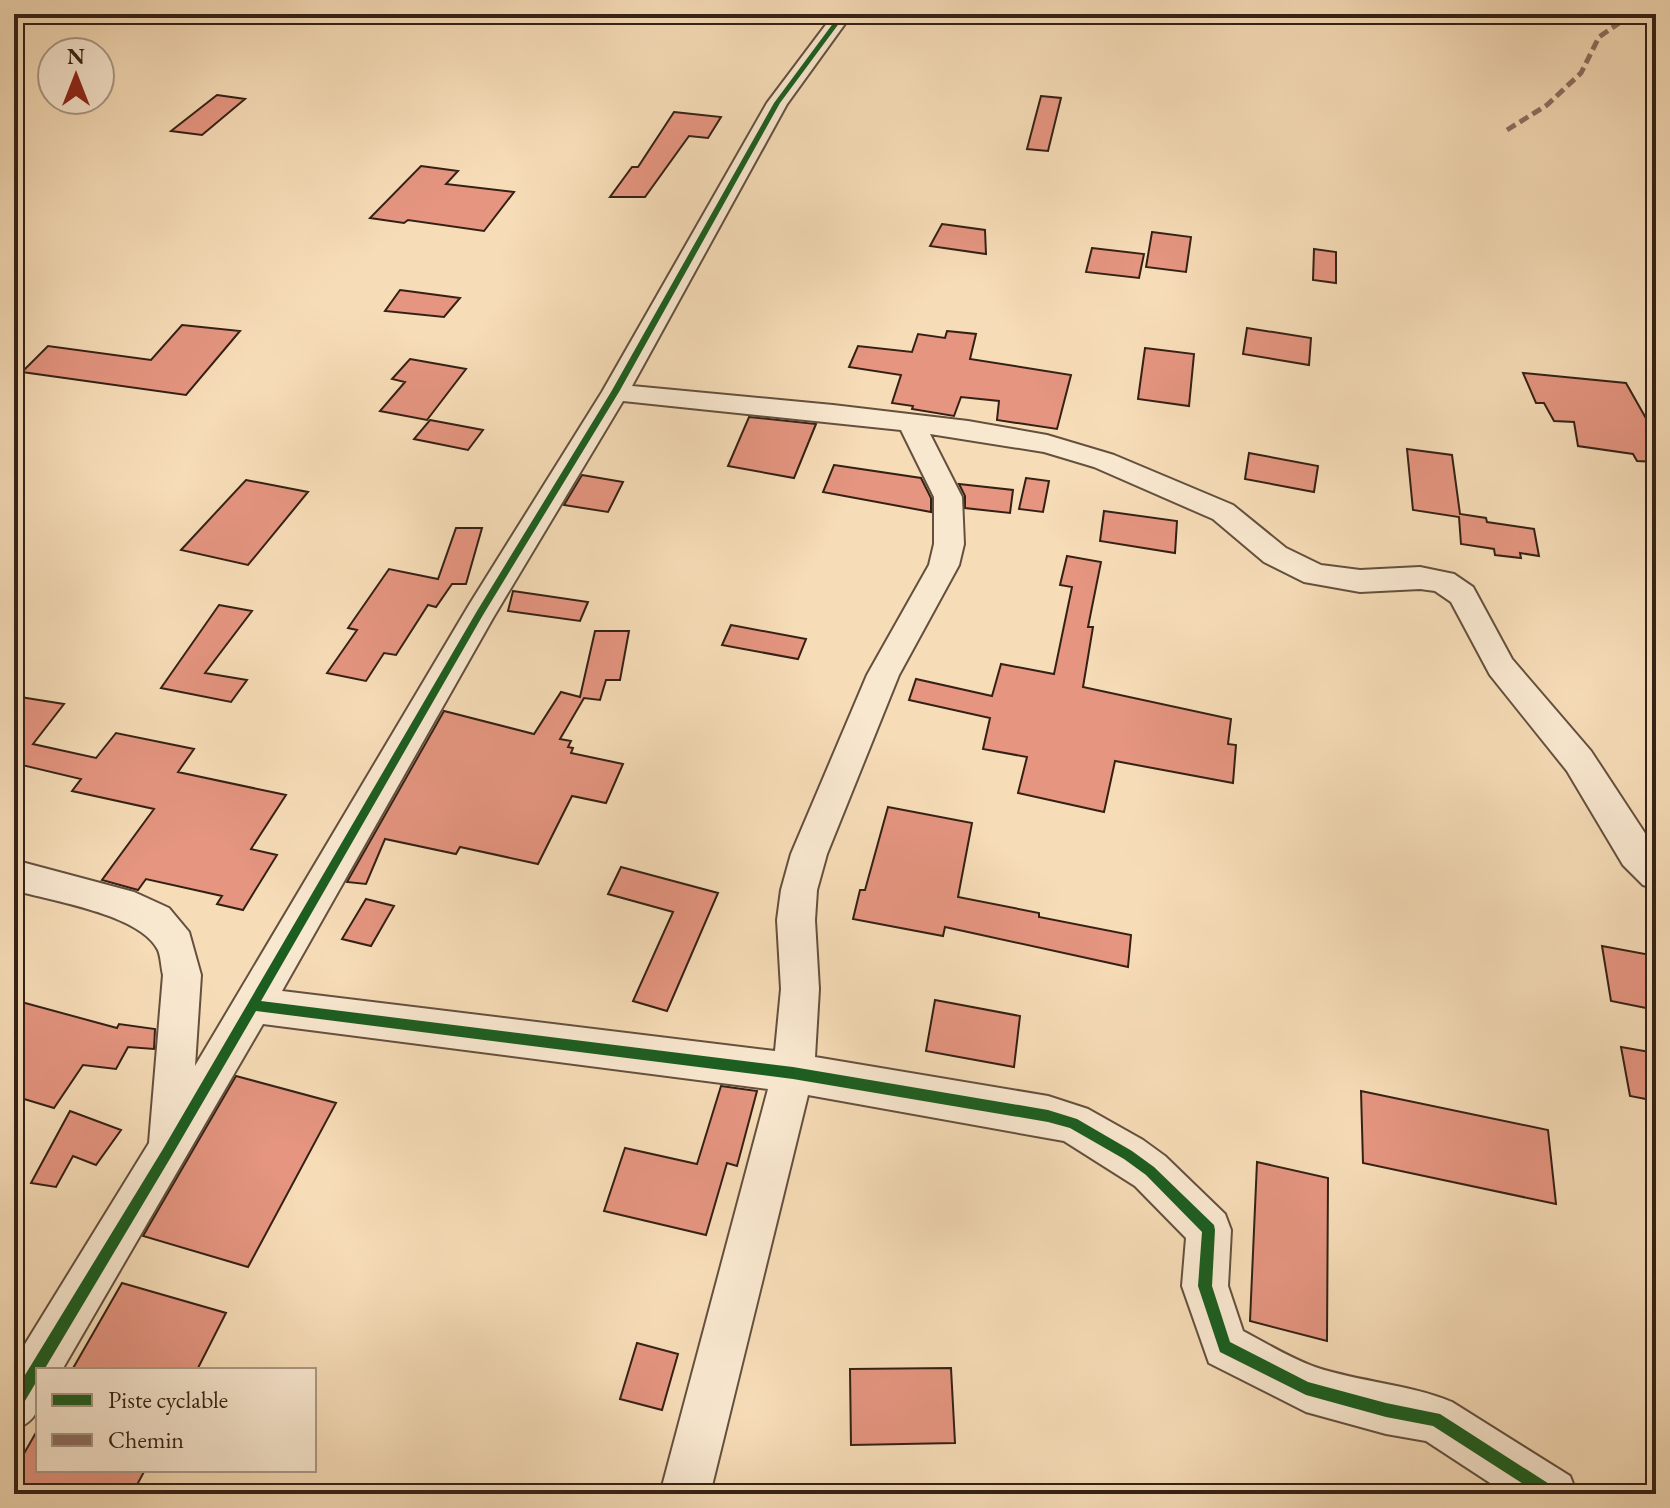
<svg xmlns="http://www.w3.org/2000/svg" width="1670" height="1508" font-family="'EB Garamond',serif">
<rect width="100%" height="100%" fill="#f6dcb7"/>
<filter id="stains"><feTurbulence type="fractalNoise" baseFrequency=".0025" numOctaves="4"/><feColorMatrix values="0 0 0 0 .2 0 0 0 0 .09 0 0 0 0 .02 0 0 0 .5 -.17"/></filter>
<radialGradient id="worn" r=".72"><stop offset=".6" stop-color="#630" stop-opacity="0"/><stop offset="1" stop-color="#630" stop-opacity=".3"/></radialGradient>
<path fill="#e59580" stroke="#342115" stroke-width="2" d="M 217,95 L 245,99 L 202,135 L 171,131 Z
M 1041,96 L 1061,98 L 1048,151 L 1027,149 Z
M 674,112 L 721,117 L 708,138 L 689,136 L 645,197 L 610,197 L 632,167 L 638,167 Z
M 421,166 L 458,171 L 446,184 L 514,192 L 484,231 L 408,220 L 404,223 L 370,218 Z
M 942,224 L 985,230 L 986,254 L 930,246 Z
M 1152,232 L 1191,237 L 1186,272 L 1146,267 Z
M 1092,248 L 1144,254 L 1139,278 L 1086,272 Z
M 1314,249 L 1336,252 L 1336,283 L 1313,280 Z
M 400,290 L 460,298 L 444,317 L 385,311 Z
M 182,325 L 240,331 L 186,395 L 22,372 L 48,346 L 151,360 Z
M 1247,328 L 1311,338 L 1309,365 L 1243,354 Z
M 947,331 L 976,334 L 970,359 L 1071,375 L 1057,429 L 997,420 L 999,401 L 961,397 L 954,416 L 912,409 L 913,406 L 892,403 L 901,375 L 849,367 L 858,346 L 912,352 L 918,334 L 945,338 Z
M 1145,348 L 1194,354 L 1189,406 L 1138,399 Z
M 410,359 L 466,369 L 427,420 L 380,411 L 405,382 L 392,379 Z
M 1523,373 L 1626,383 L 1656,436 L 1656,462 L 1637,461 L 1633,454 L 1578,446 L 1574,422 L 1554,421 L 1544,403 L 1536,403 Z
M 749,417 L 816,424 L 794,478 L 728,466 Z
M 430,420 L 483,430 L 468,450 L 414,439 Z
M 1407,449 L 1452,455 L 1460,514 L 1486,518 L 1487,522 L 1534,529 L 1539,556 L 1520,553 L 1521,558 L 1495,555 L 1494,549 L 1461,544 L 1459,517 L 1413,510 Z
M 1249,453 L 1318,466 L 1314,492 L 1245,479 Z
M 834,465 L 921,478 L 931,498 L 931,512 L 823,492 Z
M 582,475 L 623,482 L 608,512 L 564,505 Z
M 1026,478 L 1049,481 L 1043,512 L 1019,509 Z
M 246,480 L 308,492 L 248,565 L 181,550 Z
M 959,484 L 1013,490 L 1010,513 L 965,508 L 965,496 Z
M 1104,511 L 1177,521 L 1175,553 L 1100,541 Z
M 456,528 L 482,528 L 466,584 L 452,584 L 436,607 L 428,605 L 396,655 L 384,653 L 366,681 L 327,673 L 357,630 L 348,628 L 389,569 L 438,579 Z
M 1067,556 L 1101,562 L 1088,627 L 1093,627 L 1083,687 L 1231,719 L 1228,744 L 1236,745 L 1233,783 L 1115,761 L 1104,812 L 1018,793 L 1027,757 L 983,749 L 990,718 L 909,700 L 916,679 L 992,696 L 1001,664 L 1054,674 L 1072,587 L 1060,585 Z
M 513,591 L 588,602 L 580,621 L 508,611 Z
M 219,605 L 252,611 L 205,673 L 247,680 L 231,702 L 161,688 Z
M 731,625 L 806,639 L 798,659 L 722,645 Z
M 595,631 L 629,631 L 620,680 L 606,680 L 600,700 L 584,698 L 560,739 L 571,741 L 568,747 L 573,748 L 571,753 L 623,764 L 606,803 L 572,796 L 538,864 L 460,847 L 456,854 L 385,839 L 366,884 L 347,882 L 444,711 L 534,734 L 561,692 L 580,697 Z
M 14,696 L 64,704 L 33,744 L 96,758 L 116,733 L 194,749 L 178,772 L 286,795 L 251,849 L 277,855 L 243,910 L 217,904 L 222,896 L 146,879 L 138,890 L 102,880 L 154,809 L 72,791 L 81,779 L 18,764 L 14,769 Z
M 888,807 L 972,823 L 958,897 L 1039,913 L 1039,917 L 1131,935 L 1128,967 L 945,927 L 943,936 L 853,919 L 860,890 L 865,890 Z
M 621,867 L 718,893 L 667,1011 L 633,1001 L 673,912 L 608,894 Z
M 366,899 L 394,906 L 371,946 L 342,939 Z
M 1602,946 L 1656,956 L 1656,1010 L 1611,1001 Z
M 14,1000 L 117,1028 L 119,1024 L 155,1029 L 154,1049 L 128,1047 L 116,1069 L 83,1065 L 54,1108 L 14,1096 Z
M 935,1000 L 1020,1016 L 1014,1067 L 926,1051 Z
M 1621,1047 L 1656,1053 L 1656,1101 L 1630,1096 Z
M 236,1076 L 336,1103 L 248,1267 L 143,1236 Z
M 721,1086 L 757,1091 L 737,1166 L 727,1163 L 706,1235 L 604,1211 L 625,1148 L 697,1164 Z
M 1361,1091 L 1548,1130 L 1556,1204 L 1363,1163 Z
M 70,1111 L 121,1130 L 96,1165 L 73,1156 L 56,1187 L 31,1183 Z
M 1257,1162 L 1328,1178 L 1327,1341 L 1250,1321 Z
M 122,1283 L 226,1313 L 197,1370 L 72,1370 Z
M 637,1343 L 678,1354 L 662,1410 L 620,1399 Z
M 951,1368 L 955,1443 L 851,1445 L 850,1369 Z
M 38,1429 L 38,1470 L 145,1470 L 132,1494 L 14,1494 L 14,1471 Z"/>
<g fill="none" stroke-linecap="round" stroke-linejoin="round">
<defs>
<path id="minor" d="M 834,14 L 852,14 L 787,104 L 632,386 L 833,405 L 968,421 L 1047,435 L 1114,455 L 1233,505 L 1286,548 L 1321,565 L 1360,570 L 1420,567 L 1454,574 L 1473,587 L 1512,659 L 1591,751 L 1656,850 L 1656,889 L 1643,885 L 1623,865 L 1567,771 L 1490,675 L 1451,602 L 1435,591 L 1420,589 L 1360,592 L 1304,582 L 1264,562 L 1213,519 L 1094,467 L 1044,452 L 930,434 L 962,497 L 964,544 L 959,565 L 899,675 L 827,854 L 817,890 L 815,920 L 819,989 L 815,1057 L 1048,1096 L 1088,1109 L 1143,1140 L 1165,1156 L 1225,1214 L 1231,1230 L 1228,1286 L 1243,1331 C 1266,1343 1290,1358 1315,1367 C 1359,1382 1409,1384 1452,1402 L 1570,1476 L 1577,1494 L 1507,1494 L 1426,1441 L 1386,1434 L 1306,1412 L 1209,1363 L 1182,1286 L 1186,1238 L 1135,1186 L 1064,1141 L 808,1095 L 710,1494 L 660,1494 L 768,1089 L 263,1024 L 62,1370 L 38,1370 C 38,1400 46,1417 14,1430 L 14,1362 L 149,1143 L 163,975 C 161,967 161,957 158,950 C 140,914 51,901 14,890 L 14,860 L 134,892 L 169,908 L 189,932 L 201,975 L 195,1066 L 469,605 L 602,392 L 767,103 ZM 623,401 L 901,430 L 934,497 L 934,544 L 929,565 L 867,675 L 791,854 L 781,890 L 777,920 L 781,989 L 775,1051 L 282,991 L 493,618 Z"/>
</defs>
<use href="#minor" stroke="#64503e" stroke-width="4"/>
<use href="#minor" fill="#f9e8d0" fill-rule="evenodd"/>
<path stroke="#8d6e63" stroke-width="5" stroke-dasharray="10 5" stroke-linecap="butt" d="M 1507,130 L 1547,105 L 1581,73 L 1599,37 L 1632,14"/>
<defs>
<path id="cycleway" d="M 840,14 L 846,14 L 780,103 L 619,392 L 483,615 L 261,1001 L 793,1067 L 1048,1110 L 1077,1119 L 1132,1151 L 1154,1167 L 1214,1225 L 1215,1230 L 1212,1286 L 1230,1342 L 1308,1382 L 1386,1403 L 1440,1414 L 1557,1489 L 1559,1494 L 1539,1494 L 1433,1426 L 1386,1417 L 1306,1395 L 1220,1352 L 1198,1286 L 1202,1232 L 1146,1175 L 1124,1159 L 1070,1128 L 1048,1122 L 793,1079 L 256,1011 L 171,1157 L 44,1370 L 38,1370 L 38,1379 L 19,1411 L 14,1413 L 14,1393 L 163,1149 L 477,611 L 611,392 L 774,103 Z"/>
</defs>
<use href="#cycleway" stroke="#f9e8d0" stroke-width="5"/>
<use href="#cycleway" fill="#1b5e20" fill-rule="evenodd"/>
</g>
<rect width="1670" height="1508" fill="none" stroke="#f6dcb7" stroke-width="48"/>
<rect x="16" y="16" width="1638" height="1476" fill="none" stroke="#342115" stroke-width="4"/>
<rect x="24" y="24" width="1622" height="1460" fill="none" stroke="#342115" stroke-width="2"/>
<rect x="36" y="1368" width="280" height="104" fill="#f9e8d0" stroke="#aa9885" stroke-width="2"/>
<rect x="52" y="1394" width="40" height="12" fill="#1b5e20" stroke="#aa9885" stroke-width="2"/>
<text x="108" y="1408" font-size="24" fill="#342115">Piste cyclable</text>
<rect x="52" y="1434" width="40" height="12" fill="#8d6e63" stroke="#aa9885" stroke-width="2"/>
<text x="108" y="1448" font-size="24" fill="#342115">Chemin</text>
<g transform="translate(76 76)"><circle r="38" fill="#f9e8d0" stroke="#aa9885" stroke-width="2"/>
<path d="M0-6L14 30L0 20L-14 30Z" fill="#8f2418"/>
<text y="-12" font-size="22" font-weight="bold" text-anchor="middle" fill="#342115">N</text>
</g>
<rect width="100%" height="100%" filter="url(#stains)"/>
<rect width="100%" height="100%" fill="url(#worn)"/>
</svg>
